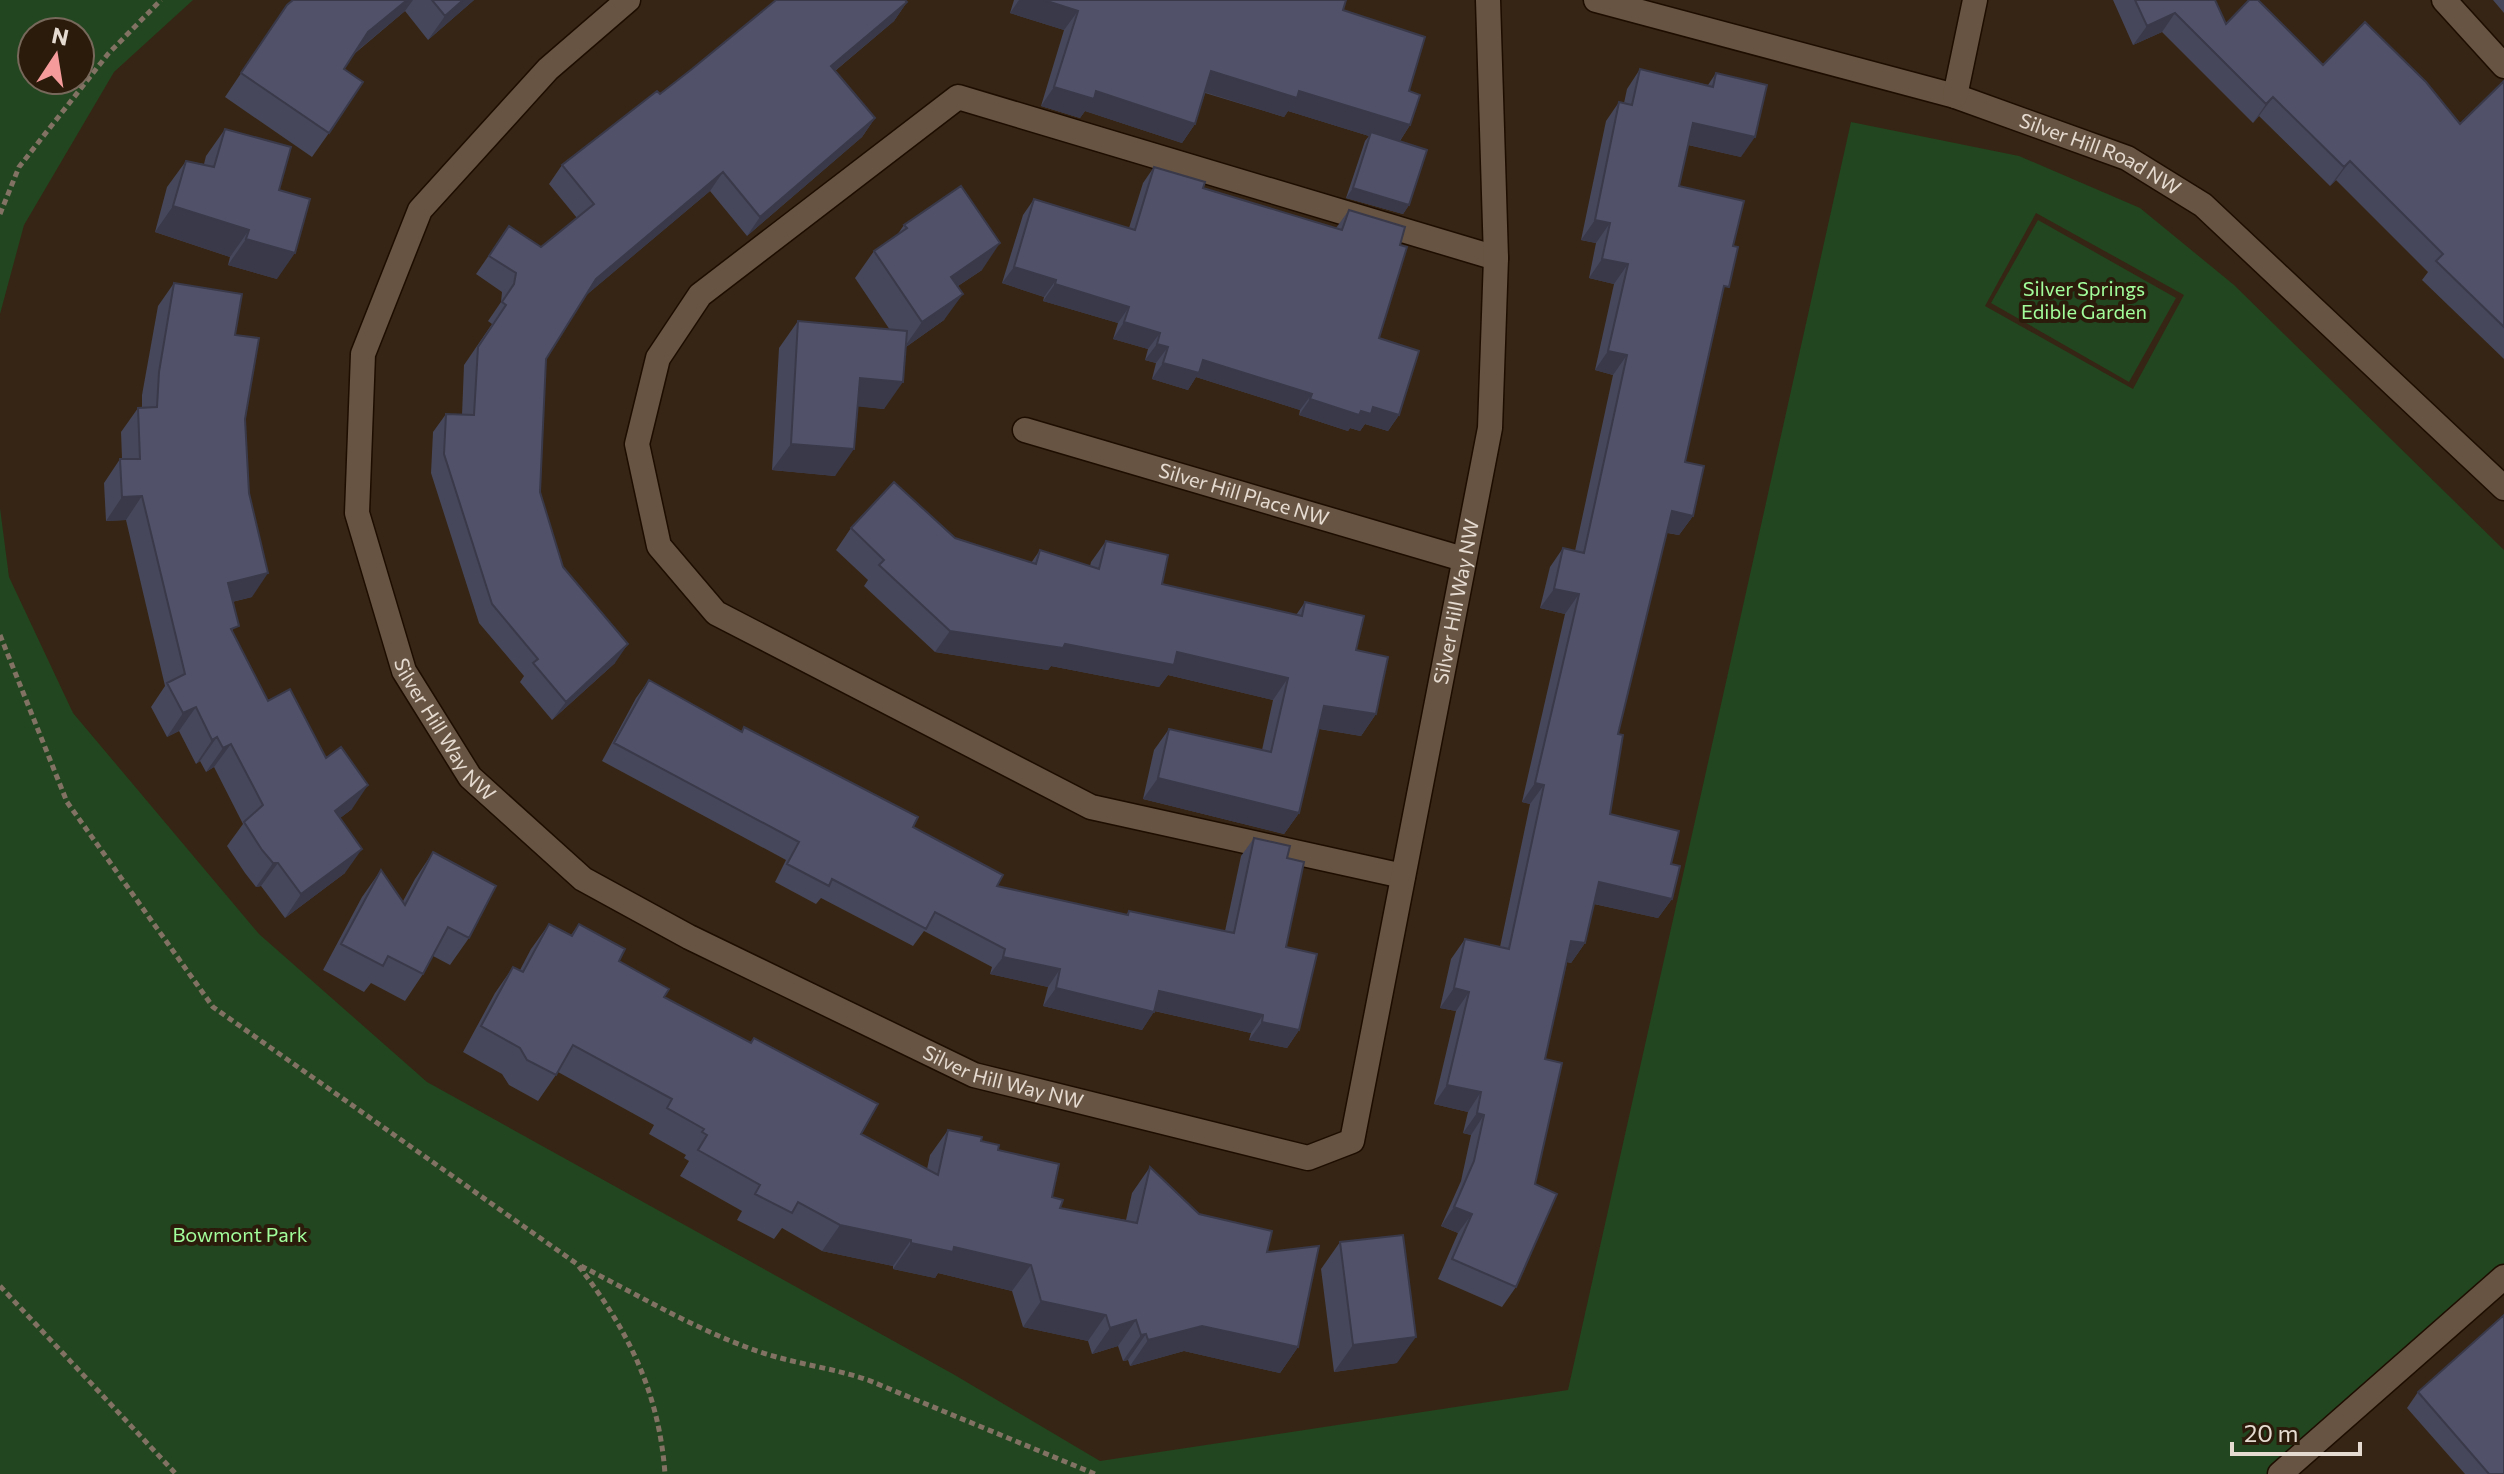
<svg xmlns="http://www.w3.org/2000/svg" width="2504" height="1474" font-family="Commissioner,sans-serif">
<rect width="100%" height="100%" fill="#362514"/>
<path fill="#22461f" fill-rule="evenodd" d="M 0,0 L 193,0 L 114,72 L 24,225 L 0,314 ZM 32,32 L 80,32 L 80,80 L 32,80 Z
M 1851,122 L 2019,156 L 2140,208 L 2234,285 L 2504,550 L 2504,1268 L 2281,1474 L 0,1474 L 0,508 L 9,577 L 73,713 L 259,934 L 427,1082 L 953,1374 L 1100,1461 L 1568,1390 ZM 2036,213 L 2184,295 L 2133,389 L 1985,306 Z
M 2038,220 L 2176,298 L 2129,382 L 1991,303 Z"/>
<g fill="none" stroke-linecap="round" stroke-linejoin="round">
<defs>
<path id="lane" d="M 2444,0 L 2504,66
M 1403,876 L 1091,807 L 716,613 L 659,546 L 637,444 L 658,358 L 700,295 L 958,97 L 1496,258
M 2280,1474 L 2504,1277"/>
<g id="street">
<path id="s1" d="M 628,0 L 548,69 L 420,210 L 363,354 L 357,513 L 404,671 L 470,777 L 583,879 L 689,937 L 974,1075 L 1308,1158 L 1352,1141 L 1490,428 L 1496,258 L 1488,0"/>
<path id="s2" d="M 1596,0 L 1955,96 L 2127,158 L 2203,205 L 2504,488"/>
<path d="M 1955,96 L 1975,0"/>
<path id="s3" d="M 1025,430 L 1463,559"/>
</g>
</defs>
<use href="#lane" stroke="#1d0d01" stroke-width="27"/>
<use href="#street" stroke="#1d0d01" stroke-width="27"/>
<path stroke="#817264" stroke-width="5" stroke-dasharray="6 4" stroke-linecap="butt" d="M 0,214 L 19,167 L 108,54 L 161,0
M 0,635 L 67,802 L 213,1007 L 577,1264 C 627,1328 659,1391 665,1474
M 581,1266 C 640,1296 698,1331 760,1352 C 796,1364 833,1368 868,1380 L 1095,1474
M 0,1286 L 176,1474"/>
<use href="#lane" stroke="#675442" stroke-width="24"/>
<use href="#street" stroke="#675442" stroke-width="24"/>
</g>
<path fill="#46475a" d="M 293,0 L 474,0 L 428,40 L 405,11 L 353,55 L 344,69 L 329,133 L 312,157 L 225,97 L 287,5 Z
M 1014,0 L 1346,0 L 1343,10 L 1409,91 L 1410,125 L 1400,141 L 1409,205 L 1403,214 L 1346,198 L 1365,141 L 1369,136 L 1288,111 L 1284,117 L 1205,93 L 1195,124 L 1182,143 L 1085,111 L 1080,118 L 1041,106 L 1064,30 L 1010,13 Z
M 2113,0 L 2215,0 L 2226,24 L 2460,124 L 2504,81 L 2504,359 L 2422,280 L 2428,272 L 2336,180 L 2330,186 L 2259,116 L 2253,123 L 2162,32 L 2133,45 Z
M 2493,0 L 2504,0 L 2504,13 Z
M 907,2 L 894,21 L 835,71 L 875,118 L 862,137 L 747,236 L 710,191 L 585,296 L 546,359 L 540,492 L 563,567 L 615,663 L 552,720 L 520,682 L 524,676 L 479,623 L 431,473 L 433,432 L 446,414 L 462,415 L 464,365 L 492,324 L 488,321 L 501,302 L 502,292 L 476,274 L 509,226 L 541,247 L 577,218 L 549,184 L 562,165 L 660,94 Z
M 1640,69 L 1708,85 L 1716,73 L 1741,157 L 1688,145 L 1679,186 L 1722,297 L 1685,462 L 1693,516 L 1679,535 L 1667,533 L 1618,734 L 1610,814 L 1671,864 L 1672,899 L 1658,918 L 1594,904 L 1585,943 L 1571,963 L 1567,962 L 1545,1059 L 1535,1184 L 1516,1287 L 1502,1307 L 1438,1279 L 1458,1233 L 1441,1226 L 1461,1181 L 1471,1135 L 1463,1133 L 1468,1112 L 1434,1104 L 1456,1011 L 1440,1008 L 1451,959 L 1465,939 L 1500,947 L 1530,804 L 1522,802 L 1565,614 L 1540,608 L 1550,567 L 1563,548 L 1575,551 L 1613,375 L 1595,370 L 1614,284 L 1589,278 L 1596,243 L 1581,240 L 1606,121 L 1619,102 L 1624,103 L 1627,89 Z
M 225,129 L 279,190 L 277,279 L 228,265 L 230,257 L 155,232 L 167,187 L 186,161 L 204,164 L 206,156 Z
M 1154,167 L 1203,188 L 1336,228 L 1349,210 L 1400,245 L 1379,338 L 1399,415 L 1388,431 L 1365,424 L 1360,431 L 1350,428 L 1348,431 L 1299,415 L 1300,410 L 1196,377 L 1188,390 L 1152,379 L 1156,363 L 1145,360 L 1148,349 L 1113,339 L 1118,323 L 1043,301 L 1044,297 L 1002,283 L 1023,215 L 1034,199 L 1129,228 L 1143,183 Z
M 904,225 L 982,270 L 958,286 L 944,320 L 906,347 L 884,409 L 858,406 L 835,476 L 772,470 L 779,348 L 798,321 L 890,330 L 855,278 L 874,251 L 897,235 Z
M 174,283 L 235,335 L 245,419 L 252,597 L 232,602 L 233,634 L 268,701 L 352,809 L 340,818 L 345,873 L 285,918 L 261,886 L 256,887 L 245,873 L 227,846 L 243,824 L 214,767 L 206,772 L 200,761 L 196,764 L 179,731 L 167,737 L 151,707 L 165,686 L 126,520 L 106,521 L 104,483 L 120,459 L 122,459 L 121,432 L 138,408 L 142,408 L 142,395 L 158,306 Z
M 851,528 L 955,538 L 1031,563 L 1040,550 L 1090,566 L 1091,562 L 1106,541 L 1162,584 L 1296,615 L 1305,602 L 1356,650 L 1376,714 L 1361,736 L 1319,729 L 1299,813 L 1284,834 L 1143,799 L 1154,750 L 1169,729 L 1262,750 L 1273,700 L 1168,675 L 1159,687 L 1051,666 L 1048,670 L 935,652 L 864,586 L 868,580 L 836,550 Z
M 649,680 L 913,827 L 997,886 L 1126,915 L 1129,911 L 1225,931 L 1241,856 L 1254,838 L 1287,858 L 1286,947 L 1299,1030 L 1287,1048 L 1249,1040 L 1251,1033 L 1154,1011 L 1142,1030 L 1043,1006 L 1048,987 L 990,974 L 992,967 L 924,931 L 913,946 L 821,898 L 816,904 L 775,882 L 786,860 L 602,761 L 636,698 Z
M 433,852 L 469,938 L 450,965 L 433,956 L 423,974 L 405,1001 L 371,983 L 364,992 L 323,970 L 362,897 L 381,870 L 403,901 L 415,879 Z
M 549,924 L 571,935 L 579,924 L 619,961 L 664,997 L 861,1134 L 927,1169 L 930,1155 L 948,1130 L 981,1141 L 998,1150 L 1052,1197 L 1060,1208 L 1126,1220 L 1132,1193 L 1150,1167 L 1199,1214 L 1267,1252 L 1298,1347 L 1280,1373 L 1184,1351 L 1130,1366 L 1128,1360 L 1123,1361 L 1118,1346 L 1092,1354 L 1088,1341 L 1023,1327 L 1012,1291 L 938,1273 L 935,1278 L 893,1269 L 893,1266 L 822,1251 L 782,1228 L 774,1239 L 737,1220 L 742,1211 L 680,1176 L 689,1161 L 684,1158 L 686,1155 L 649,1134 L 654,1125 L 558,1072 L 538,1101 L 509,1085 L 502,1074 L 463,1052 L 495,993 L 513,967 L 520,970 L 531,949 Z
M 1340,1242 L 1397,1363 L 1334,1372 L 1321,1269 Z
M 2418,1392 L 2504,1474 L 2465,1474 L 2407,1408 Z"/>
<path fill="#39394a" d="M 407,0 L 413,0 L 405,11 L 351,56 L 368,32 Z
M 463,0 L 474,0 L 428,40 L 445,16 Z
M 1019,0 L 1044,0 L 1078,11 L 1064,30 L 1010,13 Z
M 907,2 L 894,21 L 818,85 L 831,66 Z
M 2175,13 L 2162,32 L 2133,45 L 2147,26 Z
M 1211,71 L 1299,91 L 1410,125 L 1397,145 L 1371,132 L 1369,136 L 1288,111 L 1284,117 L 1198,90 Z
M 1054,87 L 1096,91 L 1195,124 L 1182,143 L 1085,111 L 1080,118 L 1041,106 Z
M 2273,97 L 2259,116 L 2253,123 L 2266,104 Z
M 875,118 L 862,137 L 747,236 L 760,217 Z
M 1693,123 L 1755,137 L 1741,157 L 1680,143 Z
M 2350,161 L 2336,180 L 2330,186 L 2344,167 Z
M 723,172 L 710,191 L 583,298 L 596,279 Z
M 1353,188 L 1409,205 L 1403,214 L 1346,198 Z
M 173,206 L 249,230 L 230,257 L 155,232 Z
M 1595,220 L 1610,223 L 1596,243 L 1581,240 Z
M 246,239 L 295,253 L 277,279 L 228,265 Z
M 1000,243 L 982,270 L 932,303 L 951,277 Z
M 1602,259 L 1628,264 L 1614,284 L 1589,278 Z
M 1014,267 L 1056,280 L 1044,297 L 1002,283 Z
M 1055,284 L 1129,307 L 1118,323 L 1043,301 Z
M 963,294 L 944,320 L 903,349 L 922,322 Z
M 1124,322 L 1160,333 L 1148,349 L 1113,339 Z
M 1157,344 L 1168,347 L 1156,363 L 1145,360 Z
M 1608,351 L 1627,355 L 1613,375 L 1595,370 Z
M 1203,360 L 1312,394 L 1300,410 L 1196,377 L 1188,390 L 1152,379 L 1163,363 Z
M 860,378 L 903,382 L 884,409 L 842,405 Z
M 1310,399 L 1361,411 L 1373,407 L 1399,415 L 1388,431 L 1365,424 L 1360,431 L 1350,428 L 1348,431 L 1299,415 Z
M 791,444 L 854,449 L 835,476 L 772,470 Z
M 142,496 L 126,520 L 106,521 L 122,497 Z
M 1672,511 L 1693,516 L 1679,535 L 1658,531 Z
M 268,573 L 252,597 L 211,607 L 228,583 Z
M 1554,589 L 1579,594 L 1565,614 L 1540,608 Z
M 950,631 L 1065,644 L 1177,652 L 1288,678 L 1273,700 L 1168,675 L 1159,687 L 1051,666 L 1048,670 L 935,652 Z
M 628,644 L 615,663 L 552,720 L 566,702 Z
M 1324,706 L 1376,714 L 1361,736 L 1309,727 Z
M 196,707 L 179,731 L 167,737 L 183,713 Z
M 217,737 L 200,761 L 196,764 L 212,740 Z
M 231,744 L 214,767 L 206,772 L 223,748 Z
M 1158,778 L 1299,813 L 1284,834 L 1143,799 Z
M 1535,783 L 1544,785 L 1530,804 L 1522,802 Z
M 368,785 L 352,809 L 318,835 L 335,811 Z
M 362,849 L 345,873 L 285,918 L 301,894 Z
M 273,863 L 278,863 L 261,886 L 256,887 Z
M 1599,882 L 1672,899 L 1658,918 L 1585,902 Z
M 1571,941 L 1585,943 L 1571,963 L 1558,960 Z
M 1003,957 L 1060,969 L 1048,987 L 990,974 Z
M 1056,988 L 1154,1012 L 1142,1030 L 1043,1006 Z
M 1454,988 L 1469,992 L 1456,1011 L 1440,1008 Z
M 1159,991 L 1263,1015 L 1251,1033 L 1146,1009 Z
M 1262,1022 L 1299,1030 L 1287,1048 L 1249,1040 Z
M 1447,1085 L 1481,1092 L 1468,1112 L 1434,1104 Z
M 1477,1113 L 1484,1115 L 1471,1135 L 1463,1133 Z
M 1454,1207 L 1472,1214 L 1458,1233 L 1441,1226 Z
M 840,1225 L 911,1240 L 893,1266 L 822,1251 Z
M 911,1243 L 954,1247 L 1031,1265 L 1012,1291 L 938,1273 L 935,1278 L 893,1269 Z
M 1041,1301 L 1106,1315 L 1088,1341 L 1023,1327 Z
M 1136,1320 L 1118,1346 L 1092,1354 L 1110,1328 Z
M 1202,1326 L 1298,1347 L 1280,1373 L 1184,1351 L 1130,1366 L 1148,1340 Z
M 1146,1334 L 1128,1360 L 1123,1361 L 1141,1335 Z
M 1416,1337 L 1397,1363 L 1334,1372 L 1353,1345 Z"/>
<path fill="#515269" stroke="#39394a" stroke-width="2" d="M 293,0 L 407,0 L 368,32 L 344,69 L 363,82 L 329,133 L 241,73 L 287,5 Z
M 432,0 L 463,0 L 445,16 Z
M 776,0 L 905,0 L 907,2 L 831,66 L 875,118 L 760,217 L 723,172 L 596,279 L 546,359 L 540,492 L 563,567 L 628,644 L 566,702 L 533,663 L 538,659 L 492,604 L 444,454 L 446,414 L 474,415 L 478,347 L 506,305 L 502,302 L 514,284 L 516,273 L 489,256 L 509,226 L 541,247 L 594,204 L 562,165 L 657,91 L 660,94 L 692,69 Z
M 1044,0 L 1346,0 L 1343,10 L 1425,37 L 1409,91 L 1420,95 L 1410,125 L 1299,91 L 1297,98 L 1211,71 L 1195,124 L 1096,91 L 1094,99 L 1054,87 L 1078,11 Z
M 2135,0 L 2215,0 L 2226,24 L 2249,0 L 2258,0 L 2323,65 L 2365,22 L 2426,82 L 2460,124 L 2504,81 L 2504,327 L 2436,261 L 2443,254 L 2350,161 L 2344,167 L 2273,97 L 2266,104 L 2175,13 L 2147,26 Z
M 1640,69 L 1713,87 L 1716,73 L 1767,85 L 1755,137 L 1693,123 L 1679,186 L 1744,201 L 1733,246 L 1738,247 L 1729,287 L 1724,286 L 1685,462 L 1704,466 L 1693,516 L 1672,511 L 1618,734 L 1623,735 L 1610,814 L 1679,831 L 1671,864 L 1680,866 L 1672,899 L 1599,882 L 1585,943 L 1571,941 L 1545,1059 L 1562,1063 L 1535,1184 L 1557,1194 L 1516,1287 L 1452,1259 L 1472,1214 L 1454,1207 L 1474,1161 L 1484,1115 L 1477,1113 L 1481,1092 L 1447,1085 L 1469,992 L 1454,988 L 1465,939 L 1509,949 L 1544,785 L 1535,783 L 1579,594 L 1554,589 L 1563,548 L 1584,553 L 1627,355 L 1608,351 L 1628,264 L 1602,259 L 1610,223 L 1595,220 L 1619,102 L 1632,105 Z
M 225,129 L 291,147 L 279,190 L 310,199 L 295,253 L 246,239 L 249,230 L 173,206 L 186,161 L 214,167 Z
M 1371,132 L 1427,150 L 1409,205 L 1353,188 Z
M 1154,167 L 1205,182 L 1203,188 L 1342,230 L 1349,210 L 1405,227 L 1400,245 L 1407,247 L 1379,338 L 1419,351 L 1399,415 L 1373,407 L 1371,414 L 1361,411 L 1359,415 L 1310,399 L 1312,394 L 1203,360 L 1199,373 L 1163,363 L 1168,347 L 1157,344 L 1160,333 L 1124,322 L 1129,307 L 1055,284 L 1056,280 L 1014,267 L 1034,199 L 1135,230 Z
M 961,186 L 1000,243 L 951,277 L 963,294 L 922,322 L 874,251 L 907,228 L 904,225 Z
M 174,283 L 242,294 L 235,335 L 259,338 L 245,419 L 249,493 L 268,573 L 228,583 L 239,626 L 231,629 L 268,701 L 290,689 L 326,758 L 341,747 L 368,785 L 335,811 L 362,849 L 301,894 L 278,863 L 273,863 L 262,850 L 244,822 L 263,805 L 231,744 L 223,748 L 217,737 L 212,740 L 196,707 L 183,713 L 167,683 L 185,674 L 142,496 L 122,497 L 120,459 L 140,459 L 138,408 L 157,407 L 159,372 Z
M 798,321 L 907,331 L 903,382 L 860,378 L 854,449 L 791,444 Z
M 894,482 L 955,538 L 1036,564 L 1040,550 L 1099,569 L 1106,541 L 1168,555 L 1162,584 L 1302,616 L 1305,602 L 1364,616 L 1356,650 L 1388,657 L 1376,714 L 1324,706 L 1299,813 L 1158,778 L 1169,729 L 1271,752 L 1288,678 L 1177,652 L 1174,665 L 1065,644 L 1063,648 L 950,631 L 879,565 L 884,560 L 851,528 Z
M 649,680 L 742,732 L 744,727 L 918,817 L 913,827 L 1003,875 L 997,886 L 1128,915 L 1129,911 L 1234,933 L 1254,838 L 1290,846 L 1287,858 L 1304,862 L 1286,947 L 1317,954 L 1299,1030 L 1262,1022 L 1263,1015 L 1159,991 L 1154,1012 L 1056,988 L 1060,969 L 1003,957 L 1005,949 L 935,912 L 926,929 L 832,879 L 829,886 L 787,864 L 799,842 L 614,743 Z
M 433,852 L 496,886 L 469,938 L 448,927 L 423,974 L 388,956 L 383,966 L 341,944 L 381,870 L 405,905 Z
M 549,924 L 572,936 L 579,924 L 625,949 L 619,961 L 669,989 L 664,997 L 751,1043 L 754,1038 L 878,1104 L 861,1134 L 938,1175 L 948,1130 L 982,1137 L 981,1141 L 999,1145 L 998,1150 L 1059,1164 L 1052,1197 L 1063,1200 L 1060,1208 L 1137,1223 L 1150,1167 L 1199,1214 L 1272,1231 L 1267,1252 L 1319,1246 L 1298,1347 L 1202,1326 L 1148,1340 L 1146,1334 L 1141,1335 L 1136,1320 L 1110,1328 L 1106,1315 L 1041,1301 L 1031,1265 L 954,1247 L 953,1252 L 911,1243 L 911,1240 L 840,1225 L 798,1202 L 792,1213 L 755,1194 L 760,1185 L 698,1150 L 707,1135 L 702,1132 L 704,1129 L 667,1108 L 672,1099 L 573,1045 L 556,1075 L 527,1060 L 520,1048 L 481,1026 L 513,967 L 523,972 Z
M 1403,1235 L 1416,1337 L 1353,1345 L 1340,1242 Z
M 2504,1315 L 2504,1474 L 2489,1474 L 2418,1392 Z"/>
<g text-anchor="middle" stroke-width="8" stroke-linejoin="round" paint-order="stroke">
<g font-size="20" fill="#e6dbd1" stroke="#2b1b0b">
<text dy="7" stroke="none"><textPath href="#s2" startOffset="528">Silver Hill Road NW</textPath></text>
<text dy="7" stroke="none"><textPath href="#s3" startOffset="228">Silver Hill Place NW</textPath></text>
<text dy="7" stroke="none"><textPath href="#s1" startOffset="2430">Silver Hill Way NW</textPath></text>
<text dy="7" stroke="none"><textPath href="#s1" startOffset="846">Silver Hill Way NW</textPath></text>
<text dy="7" stroke="none"><textPath href="#s1" startOffset="1518">Silver Hill Way NW</textPath></text>
</g>
<g font-size="20" fill="#a2fd9b" stroke="#2b1b0b">
<text x="2084" y="296">Silver Springs<tspan x="2084" dy="23">Edible Garden</tspan></text>
<text x="240" y="1242">Bowmont Park</text>
</g>
</g>
<g transform="translate(56 56) rotate(12)"><circle r="38" fill="#2b1b0b" stroke="#76685a" stroke-width="2"/>
<path d="M0-6L14 30L0 20L-14 30Z" fill="#f59b9c"/>
<text y="-12" font-size="22" font-weight="bold" text-anchor="middle" fill="#e6dbd1">N</text>
</g>
<path d="M2232 1442v12h128v-12" fill="none" stroke="#e6dbd1" stroke-width="4"/>
<text x="2244" y="1442" font-size="24" fill="#e6dbd1" stroke="#2b1b0b" stroke-width="6" paint-order="stroke">20 m</text>
</svg>
